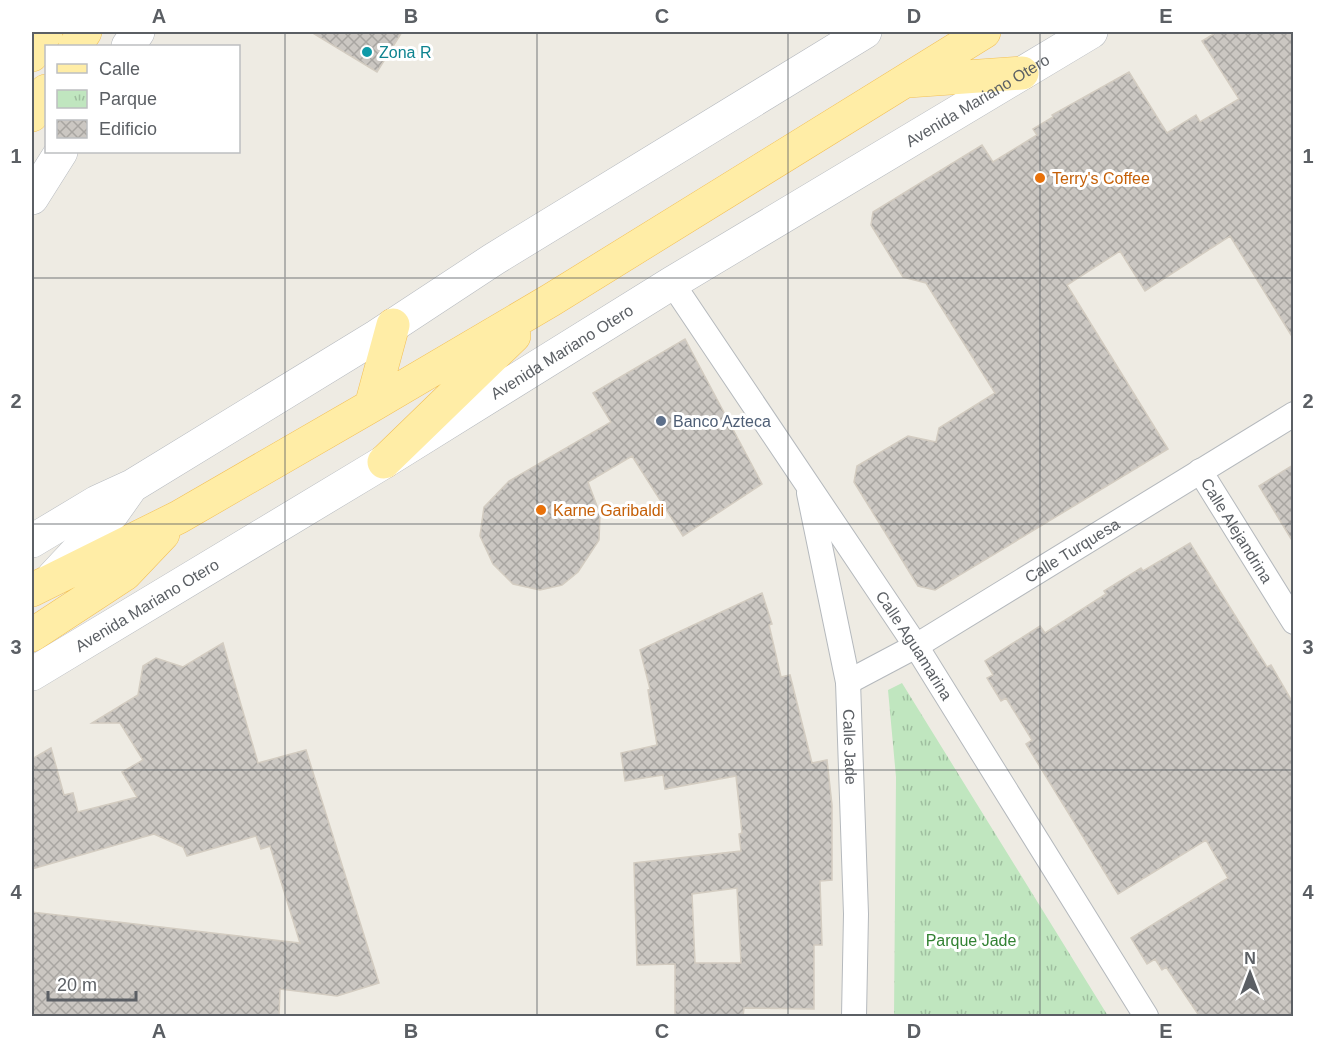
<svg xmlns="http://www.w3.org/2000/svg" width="1325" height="1048" font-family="Arial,sans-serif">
<defs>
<pattern id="park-tufts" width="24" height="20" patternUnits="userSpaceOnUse" patternTransform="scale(1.5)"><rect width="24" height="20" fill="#c0e6bf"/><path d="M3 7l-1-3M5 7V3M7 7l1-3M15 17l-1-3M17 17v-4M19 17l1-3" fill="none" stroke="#9fbe9f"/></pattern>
<pattern id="building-cross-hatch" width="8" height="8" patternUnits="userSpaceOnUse" patternTransform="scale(1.5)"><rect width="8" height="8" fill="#cbc7c2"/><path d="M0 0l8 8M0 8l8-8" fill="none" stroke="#a8a5a1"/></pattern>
</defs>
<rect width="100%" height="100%" fill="#eeebe3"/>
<path fill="url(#park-tufts)" d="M 902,683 L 1108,1016 L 894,1016 L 896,777 L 888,690 Z"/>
<path fill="url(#building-cross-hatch)" stroke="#d3ccc1" stroke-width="1.5" fill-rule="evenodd" d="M 311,32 L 402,32 L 377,72 Z
M 1217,32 L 1293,32 L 1293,338 L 1230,236 L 1145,291 L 1120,251 L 1067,285 L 1168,449 L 935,590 L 918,586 L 854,482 L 857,466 L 908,436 L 936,442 L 939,428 L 995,393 L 926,283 L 903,277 L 871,225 L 873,212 L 982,145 L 993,162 L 1037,135 L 1033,129 L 1053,117 L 1052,115 L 1129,72 L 1167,133 L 1196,115 L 1200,122 L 1239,99 L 1202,41 Z
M 685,339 L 762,484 L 683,536 L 632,456 L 588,482 L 600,514 L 599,540 L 578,572 L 562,585 L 540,590 L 513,584 L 493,564 L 480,536 L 484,507 L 509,481 L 611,422 L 593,393 Z
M 1293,465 L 1293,542 L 1259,486 Z
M 1190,543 L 1267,667 L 1271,665 L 1293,703 L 1293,1017 L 1200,1017 L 1166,967 L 1162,970 L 1155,959 L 1147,964 L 1131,938 L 1228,878 L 1206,840 L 1118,894 L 1026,744 L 1032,740 L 1006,698 L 1001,701 L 987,678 L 993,675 L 985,661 L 1040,626 L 1045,633 L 1106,594 L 1104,591 L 1141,568 L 1143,571 Z
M 762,593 L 772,624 L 769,625 L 781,677 L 790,675 L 812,763 L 827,760 L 832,805 L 832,880 L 820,881 L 822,945 L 814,945 L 814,1009 L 744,1008 L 743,1017 L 675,1017 L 675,964 L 637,965 L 634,863 L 741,851 L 739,834 L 742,833 L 736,776 L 665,789 L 663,775 L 625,781 L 621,753 L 657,745 L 648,690 L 650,689 L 640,650 ZM 737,888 L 741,963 L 695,963 L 692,894 Z
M 223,643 L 258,763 L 306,750 L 379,983 L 337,996 L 280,989 L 279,1017 L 32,1017 L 32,912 L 300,943 L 270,846 L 261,849 L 256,836 L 187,856 L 183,847 L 154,834 L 32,869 L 32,759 L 51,748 L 64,795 L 73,793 L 78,812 L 137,797 L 122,772 L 143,760 L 120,723 L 92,723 L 138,695 L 143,666 L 156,658 L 183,667 Z"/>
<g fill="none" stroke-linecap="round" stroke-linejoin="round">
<defs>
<g id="street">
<path id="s1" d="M 672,283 L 916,646 L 1146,1016"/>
<path id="s2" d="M 1200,471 L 1294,622"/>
<path id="s3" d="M 809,493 L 848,682 L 856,914 L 854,1016"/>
<path id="s4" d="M 848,682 L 916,646 L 1294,414"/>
</g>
<g id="secondary">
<path d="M 128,46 L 138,32"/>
<path d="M 32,198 L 61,152"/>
<path d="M 32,541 L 97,502 L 132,486 L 377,336 L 494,259 L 865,32"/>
<path d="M 53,577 L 112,514 L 129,490"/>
<path id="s5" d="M 32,674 L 384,462 L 672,283 L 1091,32"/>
</g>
<path id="primary" d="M 75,46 L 85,32
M 32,55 L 46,32
M 908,81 L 1022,73
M 32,115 L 46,91
M 371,406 L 393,325
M 384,462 L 514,336
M 32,590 L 179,517 L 371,406 L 551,300 L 984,32
M 32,635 L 125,574 L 163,534"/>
</defs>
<use href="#street" stroke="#b5b9bd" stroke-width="26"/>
<use href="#secondary" stroke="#b6babf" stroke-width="34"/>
<use href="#primary" stroke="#f3c057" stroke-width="34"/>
<use href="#street" stroke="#fff" stroke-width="24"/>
<use href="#secondary" stroke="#fff" stroke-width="33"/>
<use href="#primary" stroke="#ffeda6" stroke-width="33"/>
</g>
<path fill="none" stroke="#5b5f64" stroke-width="1.5" stroke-opacity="0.55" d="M 285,32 L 285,1016M 537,32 L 537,1016M 788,32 L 788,1016M 1040,32 L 1040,1016M 32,278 L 1294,278M 32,524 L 1294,524M 32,770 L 1294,770"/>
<circle fill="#0f9aa8" stroke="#fff" stroke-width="2" cx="367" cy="52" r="6"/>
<g fill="#e8710a" stroke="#fff" stroke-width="2">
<circle cx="1040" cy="178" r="6"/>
<circle cx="541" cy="510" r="6"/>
</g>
<circle fill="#5c6f8a" stroke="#fff" stroke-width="2" cx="661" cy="421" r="6"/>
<g text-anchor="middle" stroke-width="6" stroke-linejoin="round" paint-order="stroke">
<g font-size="16" fill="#0d838f" stroke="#fff" text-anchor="start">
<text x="379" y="58">Zona R</text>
</g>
<g font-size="16" fill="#5b5f64" stroke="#fff">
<text dy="6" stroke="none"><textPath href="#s5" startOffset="1106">Avenida Mariano Otero</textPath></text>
<text dy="6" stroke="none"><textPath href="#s5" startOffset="620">Avenida Mariano Otero</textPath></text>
<text dy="6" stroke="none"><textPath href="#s2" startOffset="70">Calle Alejandrina</textPath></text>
<text dy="6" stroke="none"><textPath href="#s4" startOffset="260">Calle Turquesa</textPath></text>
<text dy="6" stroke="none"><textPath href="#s5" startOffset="134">Avenida Mariano Otero</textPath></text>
<text dy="6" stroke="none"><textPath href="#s1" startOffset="436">Calle Aguamarina</textPath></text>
<text dy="6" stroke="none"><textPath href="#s3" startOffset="258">Calle Jade</textPath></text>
</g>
<g font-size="16" fill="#c56008" stroke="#fff" text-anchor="start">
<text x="1052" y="184">Terry's Coffee</text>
<text x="553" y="516">Karne Garibaldi</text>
</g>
<g font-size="16" fill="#4e5e75" stroke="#fff" text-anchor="start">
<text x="673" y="427">Banco Azteca</text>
</g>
<g font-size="16" fill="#338233" stroke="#fff">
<text x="971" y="946">Parque Jade</text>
</g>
</g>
<rect width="1325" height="1048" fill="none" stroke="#ffffff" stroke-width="66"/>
<rect x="45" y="45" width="195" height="108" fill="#ffffff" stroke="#bdbfc1" stroke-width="1.5"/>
<rect x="57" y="64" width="30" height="9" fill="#ffeda6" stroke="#bdbfc1" stroke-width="1.5"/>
<text x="99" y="75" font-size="18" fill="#5b5f64">Calle</text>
<rect x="57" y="90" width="30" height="18" fill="url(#park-tufts)" stroke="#bdbfc1" stroke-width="1.5"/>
<text x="99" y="105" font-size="18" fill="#5b5f64">Parque</text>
<rect x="57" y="120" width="30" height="18" fill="url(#building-cross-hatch)" stroke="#bdbfc1" stroke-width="1.5"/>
<text x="99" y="135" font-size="18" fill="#5b5f64">Edificio</text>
<g transform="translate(1250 973)" stroke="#ffffff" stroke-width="4.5" paint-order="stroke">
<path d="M0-4.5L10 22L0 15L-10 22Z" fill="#5b5f64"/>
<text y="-9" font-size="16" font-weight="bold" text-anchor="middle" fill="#5b5f64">N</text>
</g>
<path d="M48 991v9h88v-9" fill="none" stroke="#5b5f64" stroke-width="3"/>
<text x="57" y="991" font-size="18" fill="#5b5f64" stroke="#ffffff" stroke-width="4.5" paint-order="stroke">20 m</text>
<rect x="33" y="33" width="1259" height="982" fill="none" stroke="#5b5f64" stroke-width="2"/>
<g font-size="20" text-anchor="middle" font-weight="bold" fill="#5b5f64">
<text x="159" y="23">A</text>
<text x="411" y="23">B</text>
<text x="662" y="23">C</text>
<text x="914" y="23">D</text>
<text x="1166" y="23">E</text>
<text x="16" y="163">1</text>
<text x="1308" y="163">1</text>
<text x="16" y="408">2</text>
<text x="1308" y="408">2</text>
<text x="16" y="654">3</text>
<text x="1308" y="654">3</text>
<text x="16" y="899">4</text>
<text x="1308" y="899">4</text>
<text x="159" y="1038">A</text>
<text x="411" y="1038">B</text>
<text x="662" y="1038">C</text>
<text x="914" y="1038">D</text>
<text x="1166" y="1038">E</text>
</g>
</svg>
